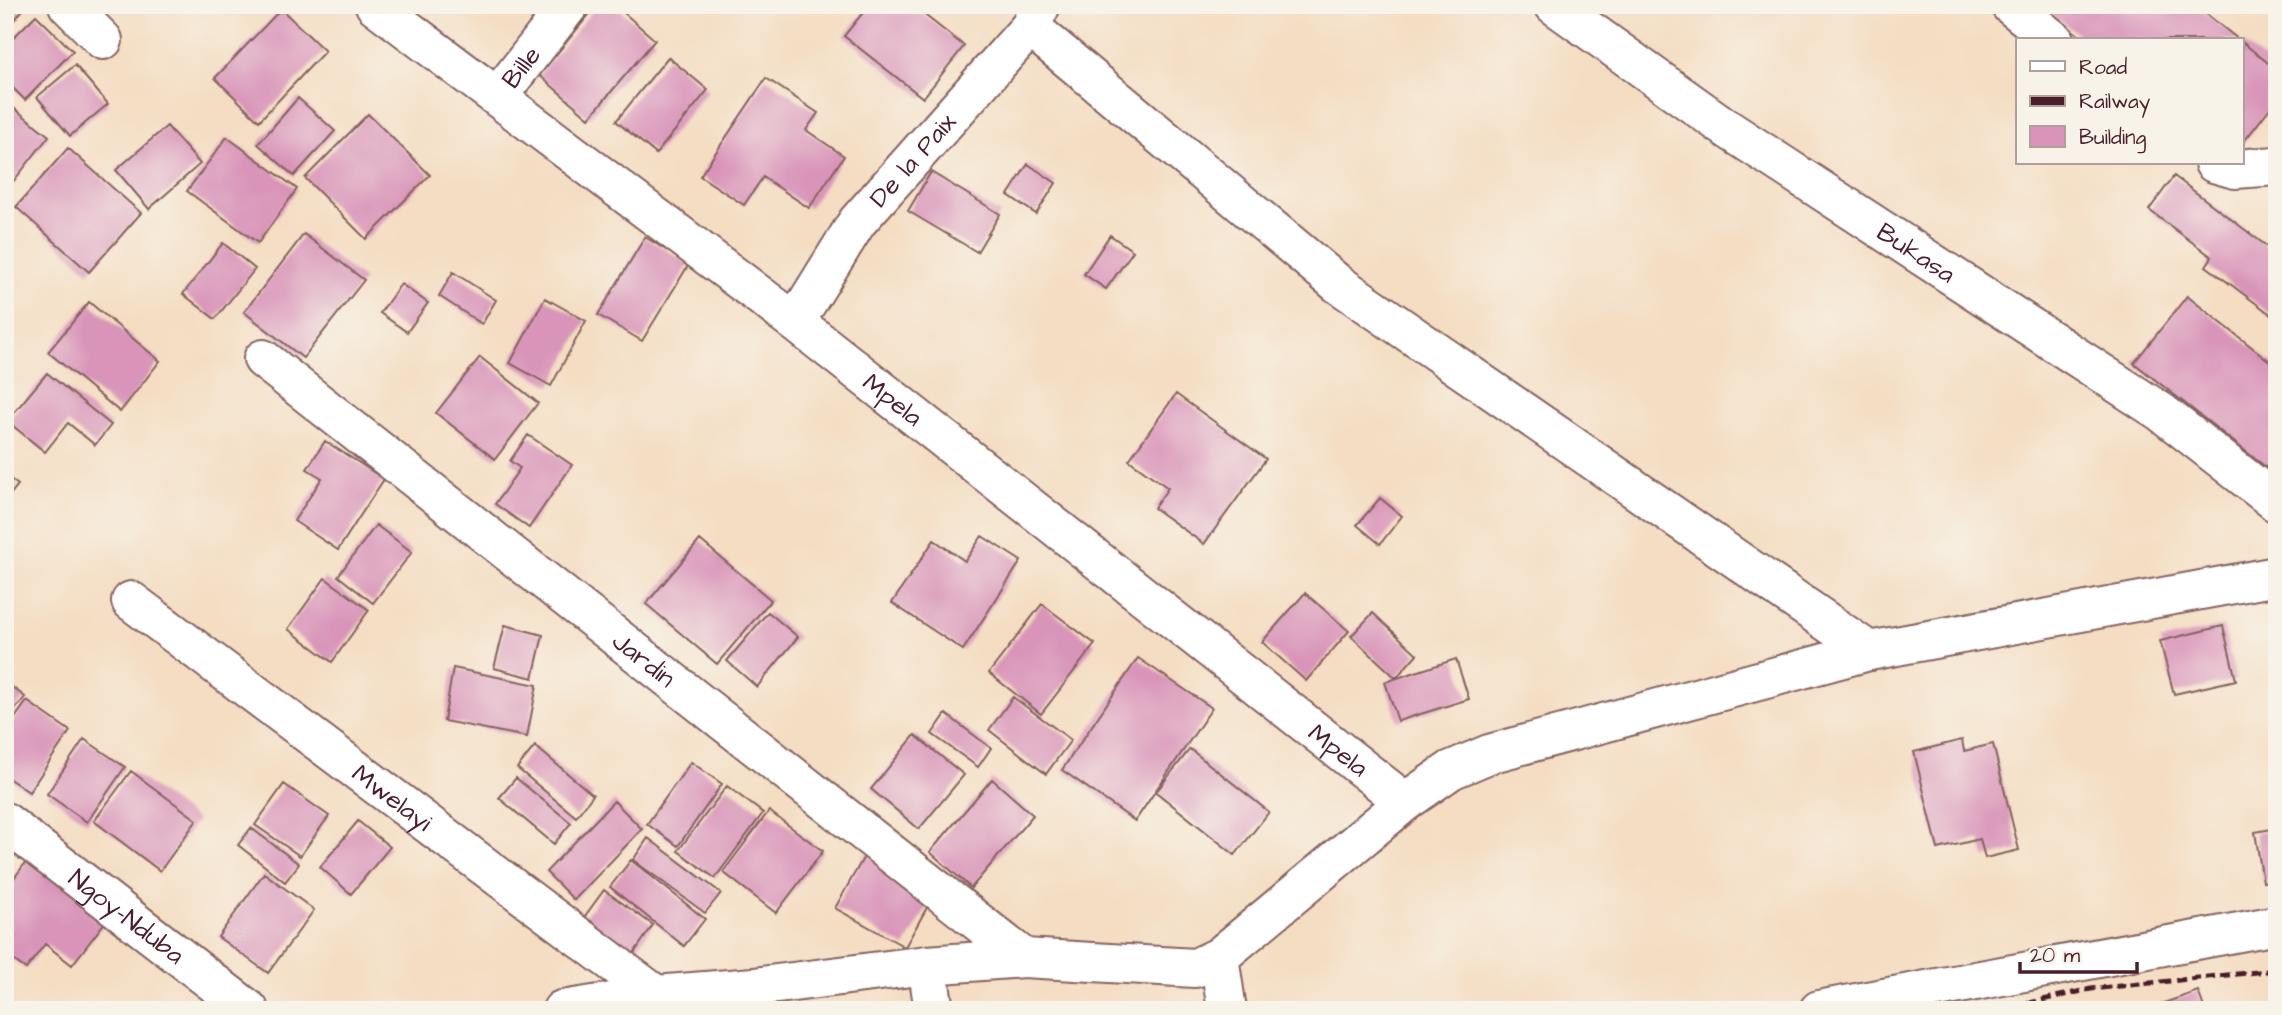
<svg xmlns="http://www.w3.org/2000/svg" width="2282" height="1015" font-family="'Architects Daughter',sans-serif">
<rect width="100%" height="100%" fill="#f7f3e8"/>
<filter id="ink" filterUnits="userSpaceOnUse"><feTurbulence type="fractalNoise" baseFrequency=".0143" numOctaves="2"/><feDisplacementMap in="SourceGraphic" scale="14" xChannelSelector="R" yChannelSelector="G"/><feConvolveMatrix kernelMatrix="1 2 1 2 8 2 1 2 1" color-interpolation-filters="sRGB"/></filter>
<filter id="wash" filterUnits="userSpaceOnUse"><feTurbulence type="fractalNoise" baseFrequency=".00686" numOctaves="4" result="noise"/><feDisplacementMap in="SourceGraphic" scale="28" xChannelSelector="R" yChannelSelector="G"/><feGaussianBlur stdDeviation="1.57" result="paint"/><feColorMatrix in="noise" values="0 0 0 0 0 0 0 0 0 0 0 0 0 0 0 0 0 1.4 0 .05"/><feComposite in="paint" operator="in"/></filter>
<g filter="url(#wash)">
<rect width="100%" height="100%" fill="#f4ddc2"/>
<g id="blocks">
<path fill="#d995b9" d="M 5,5 L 27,5 L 5,31 Z
M 597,5 L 615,5 L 655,40 L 589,118 L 539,75 Z
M 869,5 L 912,5 L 964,46 L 923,98 L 844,36 Z
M 2041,5 L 2195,5 L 2239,40 L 2085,40 Z
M 281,9 L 325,51 L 259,121 L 215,78 Z
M 36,15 L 73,51 L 25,100 L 5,80 L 5,46 Z
M 2242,42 L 2277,70 L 2277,99 L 2242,144 Z
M 668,57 L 708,90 L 656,154 L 616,121 Z
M 75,65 L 108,104 L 70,136 L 37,97 Z
M 766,78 L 818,113 L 806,130 L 844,156 L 809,208 L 763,177 L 744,205 L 700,176 Z
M 298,98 L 335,131 L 294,176 L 258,144 Z
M 5,101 L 49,136 L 5,192 Z
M 368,114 L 430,175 L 366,239 L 305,178 Z
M 167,126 L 200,164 L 149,209 L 116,170 Z
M 227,137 L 297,189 L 258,243 L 187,191 Z
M 68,148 L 141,213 L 89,272 L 16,207 Z
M 1028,164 L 1056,183 L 1036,214 L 1008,195 Z
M 931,172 L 1000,214 L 977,252 L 908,211 Z
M 2174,176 L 2277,254 L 2277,319 L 2206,266 L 2212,257 L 2149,210 Z
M 304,234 L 364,280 L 303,358 L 244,312 Z
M 1110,235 L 1133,251 L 1106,289 L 1084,274 Z
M 645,237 L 689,264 L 642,341 L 598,315 Z
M 223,243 L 255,269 L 215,319 L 183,294 Z
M 453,272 L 496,300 L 482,324 L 439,296 Z
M 401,284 L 428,303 L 407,332 L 380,313 Z
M 2187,296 L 2277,367 L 2277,476 L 2134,363 Z
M 545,298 L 586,321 L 551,386 L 510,363 Z
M 89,302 L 160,361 L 120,412 L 48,352 Z
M 480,357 L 538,403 L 495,459 L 436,413 Z
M 47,373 L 111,425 L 95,445 L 68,423 L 45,452 L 7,421 Z
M 1176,394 L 1266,459 L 1204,544 L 1154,508 L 1168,488 L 1129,460 Z
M 528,435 L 572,465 L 529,528 L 495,504 L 520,468 L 510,461 Z
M 325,441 L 384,479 L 338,550 L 294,521 L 322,478 L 307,469 Z
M 5,475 L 18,485 L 5,501 Z
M 1380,498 L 1402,516 L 1380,544 L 1357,525 Z
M 376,525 L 412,552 L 373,603 L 338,576 Z
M 982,536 L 1021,561 L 963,650 L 892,603 L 934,540 L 965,561 Z
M 700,540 L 771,600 L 717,664 L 646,604 Z
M 325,578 L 369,610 L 332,662 L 288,629 Z
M 1305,593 L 1349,631 L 1306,681 L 1262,642 Z
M 1042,604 L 1095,644 L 1041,714 L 989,673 Z
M 768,612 L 798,637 L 757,687 L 727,661 Z
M 1373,613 L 1417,654 L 1396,678 L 1351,636 Z
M 505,625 L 543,635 L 533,678 L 494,668 Z
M 2223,626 L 2236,680 L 2174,694 L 2160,641 Z
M 1138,658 L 1212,708 L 1135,821 L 1062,770 Z
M 1456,659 L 1469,699 L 1398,721 L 1385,682 Z
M 453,668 L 537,685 L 527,737 L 444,721 Z
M 5,682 L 25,697 L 5,722 Z
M 1013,697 L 1071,740 L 1046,774 L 989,730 Z
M 27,701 L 70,731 L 29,792 L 5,776 L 5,732 Z
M 946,714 L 991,748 L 978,767 L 932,734 Z
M 915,735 L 964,775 L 919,829 L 871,789 Z
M 84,739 L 125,767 L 87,822 L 47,794 Z
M 1962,740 L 1964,751 L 1993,744 L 2019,850 L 1985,858 L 1980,839 L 1938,849 L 1914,752 Z
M 535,746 L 593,795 L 576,817 L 517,768 Z
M 1190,749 L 1269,812 L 1235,855 L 1156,792 Z
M 691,762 L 722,784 L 678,846 L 647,824 Z
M 131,771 L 197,820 L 160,871 L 94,821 Z
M 516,778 L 571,823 L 554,844 L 499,798 Z
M 992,779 L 1033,815 L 971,888 L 930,852 Z
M 284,784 L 329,816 L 300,856 L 255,825 Z
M 727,786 L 763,813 L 715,878 L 678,851 Z
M 614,801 L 642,829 L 574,900 L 546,872 Z
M 769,811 L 823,851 L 776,913 L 723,872 Z
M 358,821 L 390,847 L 351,894 L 320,867 Z
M 251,828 L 299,864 L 285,882 L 238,845 Z
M 2277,828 L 2277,880 L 2263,882 L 2255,832 Z
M 648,838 L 721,893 L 705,913 L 633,860 Z
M 33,853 L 112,913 L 72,965 L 45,944 L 26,969 L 5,954 L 5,932 L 11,925 L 5,921 L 5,890 Z
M 866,853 L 935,893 L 905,947 L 835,908 Z
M 631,860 L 705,919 L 684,946 L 610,887 Z
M 264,873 L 314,910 L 268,973 L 218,937 Z
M 604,890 L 653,925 L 632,956 L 582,920 Z
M 2198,991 L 2205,1010 L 2147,1010 L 2147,1009 Z"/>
</g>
</g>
<g filter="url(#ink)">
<use href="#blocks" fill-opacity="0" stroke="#866260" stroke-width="2"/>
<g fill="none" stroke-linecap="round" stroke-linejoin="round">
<defs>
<g id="minor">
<path d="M 68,5 L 103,40"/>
<path id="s1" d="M 375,5 L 795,322 L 1405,802"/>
<path id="s2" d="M 1554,5 L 1729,130 L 2161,412 L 2277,503"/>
<path d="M 2010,5 L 2054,40"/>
<path d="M 1030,27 L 1337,283 L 1869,651"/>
<path id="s3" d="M 498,96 L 569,5"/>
<path d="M 2214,163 L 2235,169 L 2277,166"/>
<path id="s4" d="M 795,322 L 857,222 L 1030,27 L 1041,5"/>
<path id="s5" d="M 263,359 L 1024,958"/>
<path id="s6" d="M 131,601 L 656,995"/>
<path id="s7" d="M 5,822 L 249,1010"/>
<path d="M 1219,957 L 1227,1010"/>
<path d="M 927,965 L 934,1010"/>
<path d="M 562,1010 L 656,995 L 754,987 L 927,965 L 1024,958 L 1195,968 L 1219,957 L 1405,802 L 1451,770 L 1489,754 L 1869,651 L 2277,576"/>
<path d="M 1819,1010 L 2277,925"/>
</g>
</defs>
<use href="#minor" stroke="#866260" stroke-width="42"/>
<use href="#minor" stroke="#fff" stroke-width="38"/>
<path stroke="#4a1f2b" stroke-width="5" stroke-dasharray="10 5" stroke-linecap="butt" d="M 1998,1010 L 2091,989 L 2277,970"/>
</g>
</g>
<g text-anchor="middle" stroke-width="5" stroke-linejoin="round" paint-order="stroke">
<g font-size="26" fill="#4a1f2b" stroke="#f7f3e8">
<text dy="9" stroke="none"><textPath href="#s3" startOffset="37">Bille</textPath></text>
<text dy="9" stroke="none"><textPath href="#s4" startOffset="201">De la Paix</textPath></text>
<text dy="9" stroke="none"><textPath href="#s2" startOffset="439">Bukasa</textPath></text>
<text dy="9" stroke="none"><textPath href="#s1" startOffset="651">Mpela</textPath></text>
<text dy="9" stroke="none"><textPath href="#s5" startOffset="485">Jardin</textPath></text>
<text dy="9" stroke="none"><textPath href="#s1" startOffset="1218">Mpela</textPath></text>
<text dy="9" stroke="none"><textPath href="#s6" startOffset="327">Mwelayi</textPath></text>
<text dy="9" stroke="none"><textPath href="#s7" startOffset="154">Ngoy-Nduba</textPath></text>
</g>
</g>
<rect width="2282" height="1015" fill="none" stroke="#f7f3e8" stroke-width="28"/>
<rect x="2016" y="38" width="228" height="126" fill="#f7f3e8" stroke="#b29e9c" stroke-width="2"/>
<rect x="2030" y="61" width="35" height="10" fill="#ffffff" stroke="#b29e9c" stroke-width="2"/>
<text x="2079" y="74" font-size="21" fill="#4a1f2b">Road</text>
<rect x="2030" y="96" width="35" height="10" fill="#4a1f2b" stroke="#b29e9c" stroke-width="2"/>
<text x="2079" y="108" font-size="21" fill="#4a1f2b">Railway</text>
<rect x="2030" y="126" width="35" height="21" fill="#d995b9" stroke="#b29e9c" stroke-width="2"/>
<text x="2079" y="144" font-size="21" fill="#4a1f2b">Building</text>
<path d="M2020 962v10h117v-10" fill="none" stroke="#4a1f2b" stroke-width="3.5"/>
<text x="2030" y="962" font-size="21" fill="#4a1f2b" stroke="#f7f3e8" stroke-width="5" paint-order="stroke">20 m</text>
</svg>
